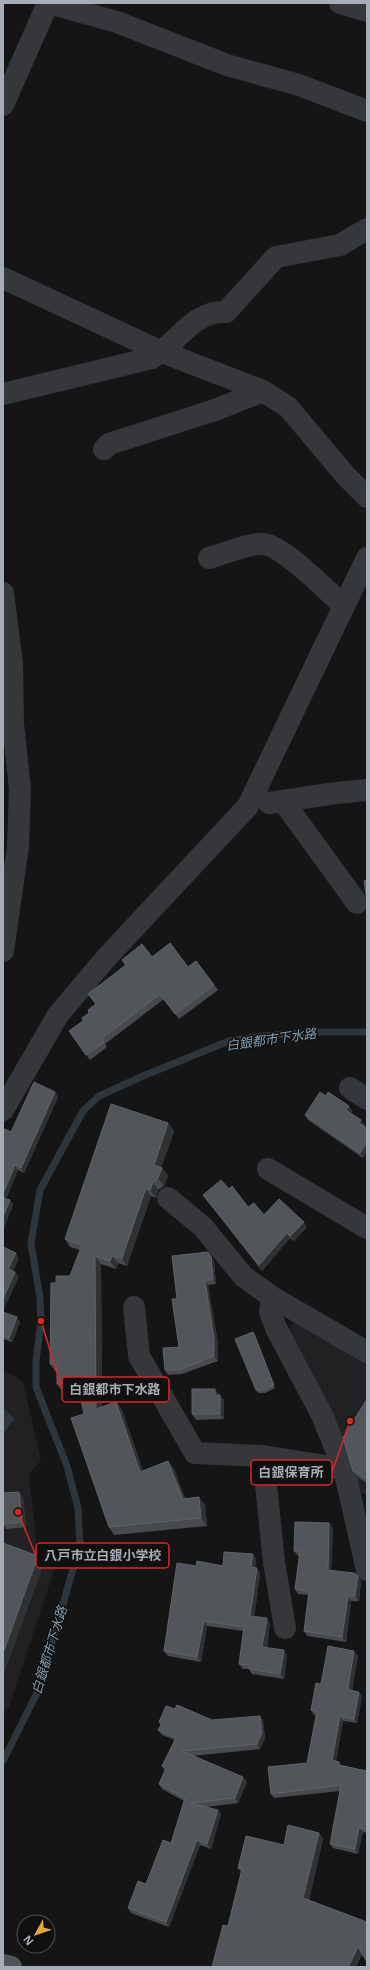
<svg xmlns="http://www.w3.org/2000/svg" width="370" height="1970" font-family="'Open Sans','Noto Sans JP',sans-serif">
<rect width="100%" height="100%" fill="#151516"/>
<path fill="#212123" d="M 295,1318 L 367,1361 L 367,1495 L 358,1492 L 287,1334 Z
M 3,1370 L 23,1381 L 41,1460 L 29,1475 L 37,1548 L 58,1558 L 9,1707 L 3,1717 Z"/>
<path fill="#2e363c" d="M 3,1408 L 15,1419 L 3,1433 Z"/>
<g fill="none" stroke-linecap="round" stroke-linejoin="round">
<path stroke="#2e363c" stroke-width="7" d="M 3,1761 L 38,1691 L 80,1545 L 78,1508 L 67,1466 L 36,1387 L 36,1361 L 41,1321 L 40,1298 L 31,1243 L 40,1190 L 83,1111 L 99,1096 L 143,1076 L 229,1041 L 262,1036 L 311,1032 L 367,1032"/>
<path stroke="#36373b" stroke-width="22" d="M 48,3 L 117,22 L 227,65 L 299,85 L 367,111
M 340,3 L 367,11
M 3,105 L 48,3
M 3,278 L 162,352 L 263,391 L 288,407 L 346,476 L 367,497
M 3,394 L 152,358 C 177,344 193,310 226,312 L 276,257 L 340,245 L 367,229
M 104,449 L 109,444 L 215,410 L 263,391
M 209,558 C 224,554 248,543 263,544 C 283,545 328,592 344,606
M 3,593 L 12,664 L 13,724 L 20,789 L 18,847 L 3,951
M 283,801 L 357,903
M 269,803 L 336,793 L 367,790
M 350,1088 L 367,1099
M 3,1110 L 58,1015 L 106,958 L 248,806 L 367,558
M 268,1169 L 367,1228
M 168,1198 L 203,1227 L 243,1276 L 272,1297
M 134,1307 L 139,1356 L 195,1453 L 263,1456 L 344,1469
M 367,1352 L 272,1297 L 270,1312 L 276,1328 L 322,1415 L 344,1469 L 367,1570
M 263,1456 L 274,1562 L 285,1628"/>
<path stroke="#52545a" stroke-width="22" d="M 3,1965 L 11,1967"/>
</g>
<path fill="#484a4e" d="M 152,957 L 188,967 L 196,961 L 218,990 L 179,1019 L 164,999 L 105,1044 L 107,1047 L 90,1060 L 69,1031 L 83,1021 L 126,966 L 122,960 Z
M 55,1092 L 58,1097 L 24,1173 L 18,1170 L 6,1199 L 10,1200 L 13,1205 L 3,1230 L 11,1132 Z
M 326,1096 L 349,1106 L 352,1111 L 351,1113 L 365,1125 L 364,1126 L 367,1128 L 367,1152 L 363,1158 L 308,1120 L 305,1115 Z
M 168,1123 L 174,1131 L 161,1168 L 162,1168 L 168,1176 L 164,1186 L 158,1190 L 156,1198 L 151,1196 L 127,1266 L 118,1263 L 116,1269 L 101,1264 L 102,1407 L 116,1402 L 122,1410 L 143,1471 L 168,1461 L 174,1469 L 185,1498 L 205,1505 L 207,1526 L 114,1535 L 109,1527 L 84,1414 L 80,1392 L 63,1392 L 57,1384 L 57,1372 L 56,1372 L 50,1364 L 56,1283 L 70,1276 L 80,1250 L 70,1247 L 65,1239 Z
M 229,1189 L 248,1207 L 264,1215 L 307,1227 L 294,1241 L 290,1238 L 262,1271 L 203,1195 Z
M 214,1261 L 216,1284 L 208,1285 L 218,1343 L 218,1361 L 182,1374 L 168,1375 L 165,1370 L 179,1347 L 177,1299 Z
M 3,1312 L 20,1322 L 12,1342 L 3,1339 Z
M 255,1334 L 275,1388 L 265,1393 L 258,1393 L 256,1390 Z
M 219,1394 L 219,1395 L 224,1400 L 224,1419 L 196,1420 L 192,1414 Z
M 367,1399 L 367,1483 L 359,1478 L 353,1471 Z
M 3,1493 L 23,1497 L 26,1527 L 6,1529 L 3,1525 Z
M 329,1523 L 333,1528 L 331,1570 L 361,1581 L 359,1601 L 351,1601 L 346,1642 L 307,1636 L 304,1631 L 309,1595 L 298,1594 L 295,1589 L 299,1556 L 298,1556 L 294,1551 Z
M 253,1554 L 256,1559 L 255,1568 L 260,1573 L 254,1617 L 270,1623 L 267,1648 L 287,1655 L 284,1679 L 252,1674 L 249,1669 L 243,1669 L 239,1664 L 244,1631 L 207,1626 L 201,1662 L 168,1656 L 164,1651 L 196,1566 L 223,1566 Z
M 354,1651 L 358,1656 L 352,1690 L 362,1696 L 357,1723 L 343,1721 L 336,1761 L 339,1762 L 341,1765 L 367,1771 L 367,1833 L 363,1832 L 358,1854 L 333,1848 L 330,1844 L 340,1791 L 274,1798 L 271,1794 L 307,1763 L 316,1715 L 314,1715 L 311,1710 L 321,1684 Z
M 175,1709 L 212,1720 L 263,1720 L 265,1738 L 260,1749 L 192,1756 L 247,1782 L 238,1803 L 205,1807 L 218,1810 L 221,1814 L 211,1849 L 200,1845 L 169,1927 L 131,1913 L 128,1908 L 146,1884 L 171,1843 L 184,1801 L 162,1789 L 159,1784 L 165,1771 L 162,1766 L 175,1740 L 162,1735 L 158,1730 L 161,1725 L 159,1722 Z
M 319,1833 L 323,1839 L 309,1900 L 362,1954 L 356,1967 L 212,1967 L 228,1926 L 241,1872 L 238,1868 L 284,1845 Z"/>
<path fill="#2f3133" d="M 55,1092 L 58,1097 L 24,1173 L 21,1168 Z
M 349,1106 L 352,1111 L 349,1115 L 346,1110 Z
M 361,1120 L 365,1125 L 363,1128 L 359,1123 Z
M 168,1123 L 174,1131 L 159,1173 L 154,1165 Z
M 367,1142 L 367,1152 L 363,1158 L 360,1153 Z
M 15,1165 L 18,1170 L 5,1202 L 3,1199 L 3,1194 Z
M 162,1168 L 168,1176 L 164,1186 L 158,1178 Z
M 153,1182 L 158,1190 L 156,1198 L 150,1190 Z
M 146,1188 L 151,1196 L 127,1266 L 122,1258 Z
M 10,1200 L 13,1205 L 3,1230 L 3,1217 Z
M 304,1222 L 307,1227 L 294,1241 L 290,1236 Z
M 287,1233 L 290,1238 L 262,1271 L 259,1265 Z
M 16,1253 L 19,1258 L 12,1274 L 8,1269 Z
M 95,1256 L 101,1264 L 102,1417 L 96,1409 Z
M 112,1256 L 118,1263 L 116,1269 L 110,1261 Z
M 211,1256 L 214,1261 L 216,1284 L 213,1279 Z
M 15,1272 L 19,1277 L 3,1311 L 3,1299 Z
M 205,1280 L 208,1285 L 218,1343 L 218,1361 L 214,1356 Z
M 17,1317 L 20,1322 L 12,1342 L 9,1338 Z
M 253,1332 L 255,1334 L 275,1388 L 274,1385 Z
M 215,1389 L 219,1394 L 219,1400 L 215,1395 Z
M 220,1395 L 224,1400 L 224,1419 L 220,1414 Z
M 116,1402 L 122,1410 L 146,1480 L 140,1472 Z
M 168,1461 L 174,1469 L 188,1507 L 183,1499 Z
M 19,1492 L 23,1497 L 26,1527 L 22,1522 Z
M 199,1497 L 205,1505 L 207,1526 L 201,1518 Z
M 329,1523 L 333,1528 L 331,1575 L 328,1570 Z
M 253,1554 L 256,1559 L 255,1572 L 251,1567 Z
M 38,1556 L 44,1564 L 3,1676 L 3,1653 Z
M 257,1568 L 260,1573 L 254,1621 L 250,1616 Z
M 358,1576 L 361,1581 L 359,1601 L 355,1596 Z
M 348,1596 L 351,1601 L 346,1642 L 342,1637 Z
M 267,1618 L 270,1623 L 266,1652 L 262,1647 Z
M 204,1621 L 207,1626 L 201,1662 L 197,1657 Z
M 284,1650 L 287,1655 L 284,1679 L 280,1674 Z
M 354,1651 L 358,1656 L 352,1692 L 349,1690 L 348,1687 Z
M 359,1692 L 362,1696 L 357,1723 L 354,1719 Z
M 260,1716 L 263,1720 L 265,1738 L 260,1749 L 257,1744 Z
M 340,1716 L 343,1721 L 335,1765 L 332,1760 Z
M 243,1777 L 247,1782 L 238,1803 L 235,1798 Z
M 218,1810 L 221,1814 L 211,1849 L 207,1844 Z
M 359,1828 L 363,1832 L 358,1854 L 355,1849 Z
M 319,1833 L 323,1839 L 308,1904 L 303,1898 Z
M 197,1840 L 200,1845 L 169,1927 L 166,1922 Z
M 358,1947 L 362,1953 L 356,1967 L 348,1967 Z"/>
<path fill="#525559" stroke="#606368" d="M 367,880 L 367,901 L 364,881 Z
M 170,943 L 188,967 L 196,961 L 214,985 L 175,1014 L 160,994 L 101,1039 L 104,1042 L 86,1055 L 69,1031 L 83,1021 L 82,1018 L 89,1013 L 88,1010 L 96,1004 L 88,994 L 126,965 L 122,960 L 142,944 L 152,957 Z
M 34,1082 L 55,1092 L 21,1168 L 15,1165 L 3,1194 L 3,1132 L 5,1129 L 11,1132 Z
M 320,1092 L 326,1096 L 328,1092 L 349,1106 L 346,1110 L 361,1120 L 359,1123 L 367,1128 L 367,1142 L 360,1153 L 305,1115 Z
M 111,1104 L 168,1123 L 154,1165 L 162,1168 L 158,1178 L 153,1182 L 150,1190 L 146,1188 L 122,1258 L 112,1256 L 110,1261 L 95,1256 L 96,1409 L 116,1402 L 140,1472 L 168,1461 L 183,1499 L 199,1497 L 201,1518 L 109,1527 L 71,1418 L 84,1414 L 78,1384 L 57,1384 L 57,1364 L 50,1364 L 51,1283 L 56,1283 L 56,1276 L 70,1276 L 82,1245 L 65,1239 Z
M 221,1180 L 229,1189 L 232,1186 L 248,1207 L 254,1203 L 264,1215 L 279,1199 L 304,1222 L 290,1236 L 287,1233 L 259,1265 L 203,1195 Z
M 3,1198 L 10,1200 L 3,1217 Z
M 3,1247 L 16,1253 L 8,1269 L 15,1272 L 3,1299 Z
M 208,1252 L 211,1256 L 213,1279 L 205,1280 L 214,1339 L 214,1356 L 179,1370 L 165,1370 L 163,1348 L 179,1347 L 172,1299 L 177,1299 L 172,1256 Z
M 3,1312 L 17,1317 L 9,1338 L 3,1335 Z
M 253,1332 L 274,1385 L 263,1390 L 256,1390 L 235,1339 Z
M 192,1389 L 215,1389 L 215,1395 L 220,1395 L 220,1414 L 192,1414 Z
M 367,1399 L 367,1479 L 353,1471 L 343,1438 Z
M 19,1492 L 22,1522 L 3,1524 L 3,1493 Z
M 295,1522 L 329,1523 L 328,1570 L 354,1573 L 358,1576 L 355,1596 L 348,1596 L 342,1637 L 304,1631 L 309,1591 L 295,1589 L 300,1551 L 294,1551 Z
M 3,1543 L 38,1556 L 3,1653 Z
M 224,1552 L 253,1554 L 251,1567 L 257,1568 L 250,1616 L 267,1618 L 262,1647 L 284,1650 L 280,1674 L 249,1669 L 249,1665 L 239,1664 L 244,1627 L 204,1621 L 197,1657 L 164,1651 L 177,1563 L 196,1566 L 197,1561 L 223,1566 Z
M 328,1646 L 354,1651 L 348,1687 L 349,1690 L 359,1692 L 354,1719 L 340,1716 L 332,1760 L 339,1762 L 338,1765 L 367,1771 L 367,1829 L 359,1828 L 355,1849 L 330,1844 L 341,1785 L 271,1794 L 268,1767 L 307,1763 L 317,1711 L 311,1710 L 316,1683 L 321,1684 Z
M 177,1705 L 212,1720 L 260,1716 L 262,1733 L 257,1744 L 182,1751 L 243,1777 L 235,1798 L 190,1803 L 218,1810 L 207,1844 L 197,1840 L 166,1922 L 128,1908 L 138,1881 L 146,1884 L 163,1840 L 171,1843 L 185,1798 L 159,1784 L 166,1768 L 162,1766 L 176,1738 L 158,1730 L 162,1723 L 159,1722 L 166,1706 L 175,1709 Z
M 288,1825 L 319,1833 L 303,1898 L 367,1922 L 367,1962 L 358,1947 L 348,1967 L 212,1967 L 223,1925 L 228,1926 L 242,1869 L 238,1868 L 246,1836 L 284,1845 Z"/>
<g text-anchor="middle" stroke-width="3" stroke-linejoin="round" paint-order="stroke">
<g font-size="13" font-style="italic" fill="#809caf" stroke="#101011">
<text transform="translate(271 1039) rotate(-8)" y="5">白銀都市下水路</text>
<text transform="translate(49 1650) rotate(-73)" y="5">白銀都市下水路</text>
</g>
</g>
<path fill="none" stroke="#d62828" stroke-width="1.5" d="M41 1321L62 1389M350 1421L332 1472M18 1512L36 1556"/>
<g fill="#d62828" stroke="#101011" stroke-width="1.5">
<circle cx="41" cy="1321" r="4"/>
<circle cx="350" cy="1421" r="4"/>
<circle cx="18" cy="1512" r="4"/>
</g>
<g fill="#101011" stroke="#d62828" stroke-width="1.5">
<rect x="62" y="1377" width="107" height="25" rx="4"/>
<rect x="251" y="1460" width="81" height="25" rx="4"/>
<rect x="36" y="1543" width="133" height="25" rx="4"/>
</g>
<g font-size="13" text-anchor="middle" font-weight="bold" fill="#a7adb6">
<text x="115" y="1394">白銀都市下水路</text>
<text x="291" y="1477">白銀保育所</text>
<text x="103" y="1560">八戸市立白銀小学校</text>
</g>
<rect width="370" height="1970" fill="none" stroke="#a7adb6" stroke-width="8"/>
<g transform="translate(36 1934) rotate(230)"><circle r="19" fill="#101011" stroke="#4c4f53"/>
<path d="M0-3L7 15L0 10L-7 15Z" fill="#e8a53b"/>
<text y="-6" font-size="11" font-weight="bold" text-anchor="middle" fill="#a7adb6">N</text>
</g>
</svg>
